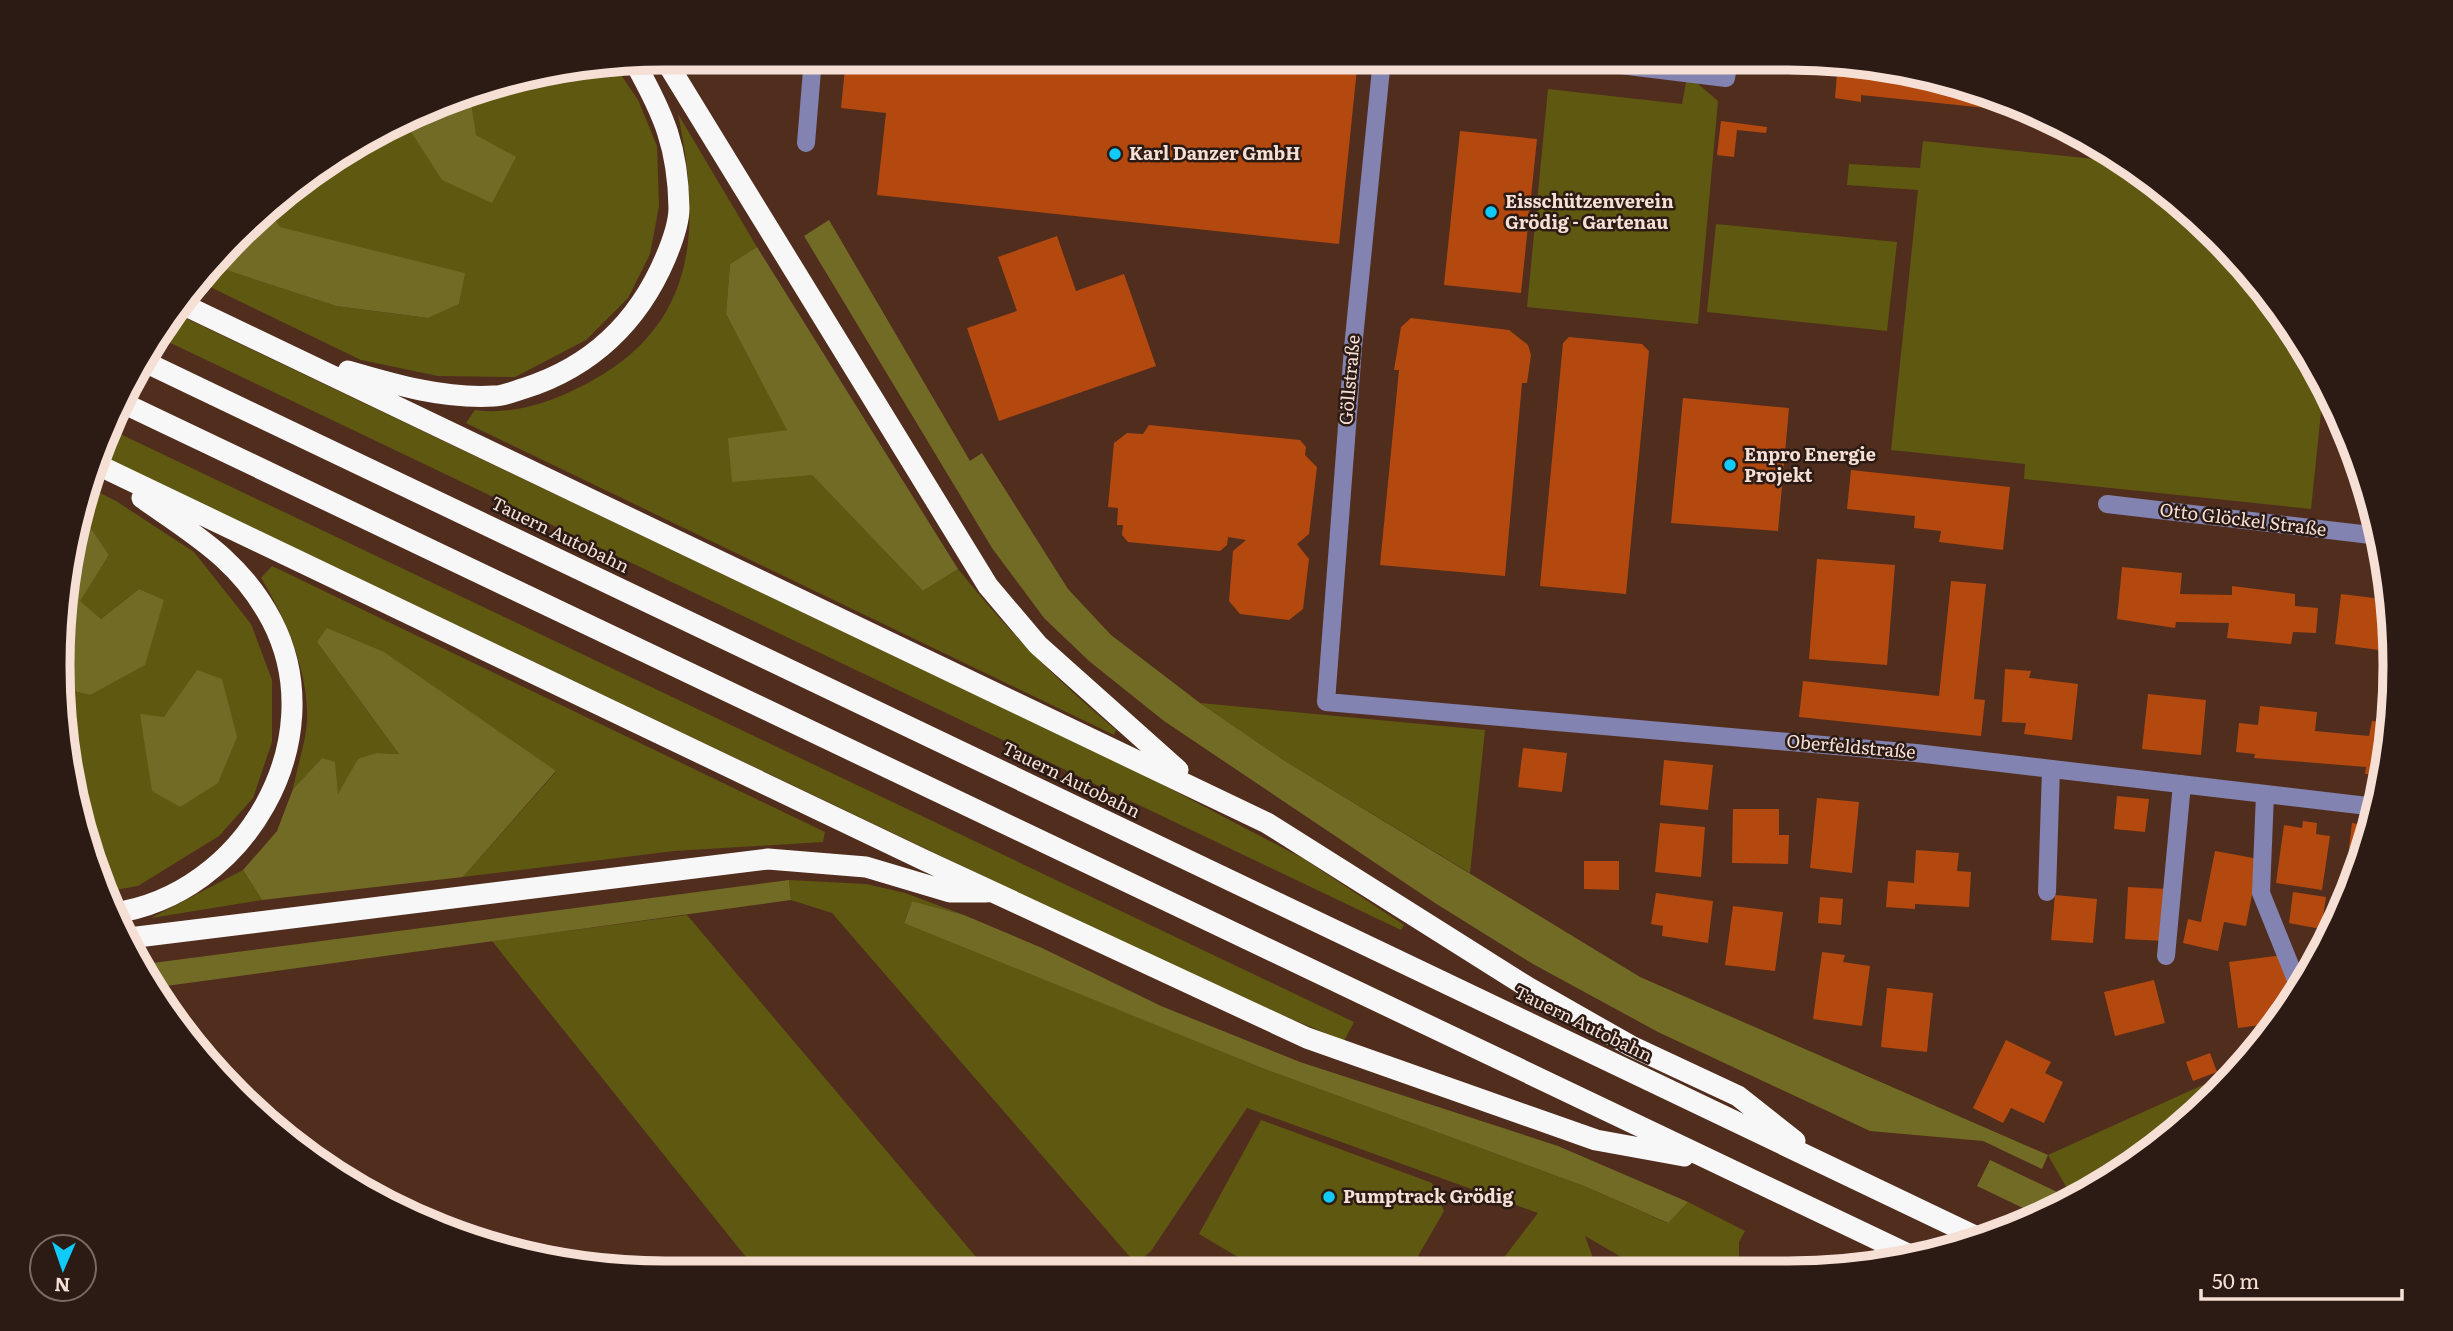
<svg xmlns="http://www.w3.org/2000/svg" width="2453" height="1331" font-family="Literata,serif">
<rect width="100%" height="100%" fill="#512d1e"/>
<path fill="#5f5811" d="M 615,66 L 638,100 L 657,146 L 659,206 L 650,254 L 628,298 L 586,340 L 515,377 L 438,376 L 361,360 L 202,283 L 217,267 L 336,306 L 427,318 L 459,304 L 464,273 L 279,227 L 270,211 L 295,184 L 470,90 Z
M 1686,82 L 1697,83 L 1718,101 L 1698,324 L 1527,307 L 1548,89 L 1682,104 Z
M 678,114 L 757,247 L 730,264 L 726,314 L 812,475 L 923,591 L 958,569 C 1008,631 1055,679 1116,730 L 1114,735 L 466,423 L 475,410 C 510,415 546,404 578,388 C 698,330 702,232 678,114 Z
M 1923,141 L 2123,162 L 2188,208 L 2269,295 L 2324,383 L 2311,509 L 2024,479 L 2025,464 L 1891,450 L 1918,190 L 1847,185 L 1849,164 L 1920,168 Z
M 1716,224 L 1897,242 L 1887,331 L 1707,312 Z
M 175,313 L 1150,778 L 1304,859 L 1404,925 L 1401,930 L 156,336 Z
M 114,431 L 1354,1022 L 1344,1041 L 1218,988 L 102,456 Z
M 88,487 L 116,501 L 194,552 L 251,624 L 272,680 L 272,742 L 253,798 L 219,836 L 138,886 L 103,892 L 72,751 L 59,706 L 61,688 L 90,695 L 164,601 L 139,589 L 101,619 L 79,601 L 109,555 L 78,509 Z
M 272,566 L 825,832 L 823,842 L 674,851 L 463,877 L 556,772 L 317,642 L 399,754 L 377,753 L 337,795 L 322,758 L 293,789 C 297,767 306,742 307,720 C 309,672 285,617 261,578 Z
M 1200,703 L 1485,730 L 1470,873 L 1285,761 Z
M 243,870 L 262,900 L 151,918 Z
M 789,880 L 866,884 L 905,893 L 964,915 L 912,901 L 904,922 L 1262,1068 L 1584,1186 L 1667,1223 L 1688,1202 L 1745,1231 L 1739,1242 L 1739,1268 L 1642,1269 L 1585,1236 L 1597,1269 L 1484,1269 L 1502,1260 L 1538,1213 L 1247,1108 L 1151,1251 L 1136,1264 L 832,913 L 791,900 Z
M 687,915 L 988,1271 L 758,1272 L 492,941 Z
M 2245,1066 L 2125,1171 L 2073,1199 L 2048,1155 Z
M 1261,1120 L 1432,1183 L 1444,1211 L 1410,1270 L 1260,1270 L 1199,1234 Z"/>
<path fill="#726b25" d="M 469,91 L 476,135 L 516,157 L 492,203 L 442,180 L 410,130 L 403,126 Z
M 270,211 L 280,227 L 465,273 L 459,304 L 428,318 L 336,306 L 217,267 Z
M 829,220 L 970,461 L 982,453 L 1068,589 L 1111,635 L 1200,703 L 1285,761 L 1640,977 L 2048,1155 L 2042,1169 L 1983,1141 L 1870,1131 L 1658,1032 L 1533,964 L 1435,903 L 1164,721 L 1089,661 L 1044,618 L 992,548 L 804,236 Z
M 757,247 L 958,569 L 923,591 L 812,475 L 732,482 L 728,438 L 787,430 L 726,314 L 730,264 Z
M 78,509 L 109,555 L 80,601 L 101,619 L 139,589 L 164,600 L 145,665 L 90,695 L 61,688 Z
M 327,628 L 384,652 L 556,771 L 463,877 L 262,900 L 243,870 L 277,831 L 293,789 L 322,758 L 335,762 L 338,794 L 358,759 L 377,753 L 399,754 L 317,642 Z
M 197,670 L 222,679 L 237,737 L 218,783 L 180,807 L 152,791 L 140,714 L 164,717 Z
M 789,880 L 791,900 L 159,987 L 145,964 Z
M 912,901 L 964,915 L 1042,948 L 1161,1006 L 1300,1062 L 1558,1146 L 1688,1202 L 1668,1223 L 1584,1186 L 1262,1068 L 904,923 Z
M 1990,1160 L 2072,1199 L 2040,1216 L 1977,1186 Z"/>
<path fill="#b3490f" d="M 846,58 L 1358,59 L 1339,244 L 877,195 L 886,113 L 841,108 Z
M 1838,61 L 1945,79 L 2025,112 L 1861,95 L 1861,102 L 1835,98 Z
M 1721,121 L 1767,127 L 1766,133 L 1737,130 L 1734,157 L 1717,155 Z
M 1460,131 L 1537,139 L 1521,293 L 1444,285 Z
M 1057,236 L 1076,291 L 1124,274 L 1156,366 L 999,421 L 967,328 L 1017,311 L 998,257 Z
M 1411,318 L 1509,330 L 1528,345 L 1531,355 L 1527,383 L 1522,383 L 1505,576 L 1380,565 L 1399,370 L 1394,370 L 1401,327 Z
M 1569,337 L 1642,344 L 1649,351 L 1626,594 L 1540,586 L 1563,343 Z
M 1683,398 L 1789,408 L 1778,531 L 1671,523 Z
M 1149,425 L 1300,440 L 1306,447 L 1305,455 L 1317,467 L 1309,534 L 1297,544 L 1309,559 L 1303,609 L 1289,620 L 1240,614 L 1229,601 L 1233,551 L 1246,540 L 1228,537 L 1227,545 L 1220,551 L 1128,542 L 1122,535 L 1123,525 L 1117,525 L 1118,508 L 1108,507 L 1114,443 L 1127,433 L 1143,434 Z
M 1851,470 L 2010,487 L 2003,550 L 1939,542 L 1941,531 L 1914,528 L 1915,516 L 1847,509 Z
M 1817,559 L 1895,565 L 1887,665 L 1809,659 Z
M 2122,567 L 2182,573 L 2180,594 L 2232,595 L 2232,586 L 2295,594 L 2295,606 L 2318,608 L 2316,633 L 2293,632 L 2291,644 L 2227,638 L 2229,623 L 2176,622 L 2175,628 L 2117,619 Z
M 1951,581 L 1986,584 L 1974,699 L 1985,700 L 1981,736 L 1799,717 L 1803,681 L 1939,696 Z
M 2341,594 L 2390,600 L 2394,625 L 2393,652 L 2335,644 Z
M 2005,669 L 2031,671 L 2029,678 L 2078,684 L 2072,740 L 2024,734 L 2026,723 L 2002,722 Z
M 2148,694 L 2206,700 L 2201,755 L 2142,749 Z
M 2260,706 L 2317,712 L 2315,731 L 2369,736 L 2372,721 L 2391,723 L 2390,744 L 2383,775 L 2365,774 L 2366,767 L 2254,758 L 2255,754 L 2236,752 L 2239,723 L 2258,725 Z
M 1523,748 L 1567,753 L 1562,792 L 1518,787 Z
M 1664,760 L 1713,765 L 1708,810 L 1660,805 Z
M 2117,796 L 2149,799 L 2145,832 L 2114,829 Z
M 1817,798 L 1859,802 L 1852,873 L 1810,868 Z
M 1733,809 L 1779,809 L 1779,835 L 1789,835 L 1788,864 L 1732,863 Z
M 2303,821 L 2317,823 L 2316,834 L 2330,836 L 2322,890 L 2276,883 L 2284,825 L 2302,828 Z
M 1660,823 L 1705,827 L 1701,877 L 1655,872 Z
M 2352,823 L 2371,826 L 2365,851 L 2349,848 Z
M 1916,850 L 1959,853 L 1957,871 L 1971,872 L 1969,907 L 1915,904 L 1915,909 L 1886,907 L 1888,881 L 1914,883 Z
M 2215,851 L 2259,859 L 2246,926 L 2224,922 L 2218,951 L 2183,943 L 2188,919 L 2201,922 Z
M 1584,861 L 1619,861 L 1619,890 L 1584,889 Z
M 2128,887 L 2168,889 L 2165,941 L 2125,939 Z
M 2293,892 L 2326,897 L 2321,929 L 2289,923 Z
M 1656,893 L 1713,901 L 1708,943 L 1662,936 L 1663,926 L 1651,924 Z
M 2055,895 L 2097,899 L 2093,943 L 2051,940 Z
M 1820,897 L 1843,899 L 1841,925 L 1818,923 Z
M 1733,906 L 1783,912 L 1775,971 L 1725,965 Z
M 1822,952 L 1845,955 L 1843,962 L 1870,966 L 1862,1026 L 1813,1019 Z
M 2283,955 L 2290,995 L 2296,995 L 2276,1023 L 2238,1028 L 2229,962 Z
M 2154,980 L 2165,1023 L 2115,1036 L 2104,992 Z
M 1887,988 L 1933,993 L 1927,1052 L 1881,1047 Z
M 2006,1040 L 2051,1062 L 2045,1073 L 2063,1082 L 2044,1123 L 2011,1108 L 2003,1123 L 1973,1108 Z
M 2210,1053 L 2217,1072 L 2193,1081 L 2186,1062 Z"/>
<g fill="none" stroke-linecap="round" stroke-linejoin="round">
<path stroke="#8283b0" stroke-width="18" d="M 1382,59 L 1353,348 L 1326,702 L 1916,753 L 2376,807
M 1571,59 L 1726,78 L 1729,59
M 806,143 L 813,58
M 2107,504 L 2379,536
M 2265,794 L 2261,893 L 2296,980
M 2047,892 L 2051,769
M 2166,956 L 2182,784
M 2081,1193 L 2082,1194"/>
<path stroke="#f7f7f7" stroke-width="21" d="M 664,58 L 988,586 L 1038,645 L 1178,770
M 182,304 L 1267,823 L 1529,988 L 1631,1046 L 1738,1096 L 1795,1141
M 145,362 L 1979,1238
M 348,371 C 396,385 444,399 494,396 C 504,396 515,391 525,388 C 591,367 638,322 665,259 C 671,245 679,224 679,208 C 678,147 664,115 635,63
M 125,404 L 1912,1256
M 98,465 L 924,860 L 1307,1038 L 1596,1140 L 1684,1156
M 113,913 C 244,895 334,741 272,621 C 241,561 195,535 142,498
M 129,938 L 768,859 L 866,867 L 950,892 L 986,892"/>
</g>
<g fill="#10cafa" stroke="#2b1b14" stroke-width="2.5">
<circle cx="1115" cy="154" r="7"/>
<circle cx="1491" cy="212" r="7"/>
<circle cx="1730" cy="465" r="7"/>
<circle cx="1329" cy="1197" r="7"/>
</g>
<g text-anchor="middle" stroke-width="5" stroke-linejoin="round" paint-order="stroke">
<g font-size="18" font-weight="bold" fill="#f6dfd5" stroke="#2b1b14" text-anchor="start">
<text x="1129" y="160">Karl Danzer GmbH</text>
<text x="1505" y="208">Eisschützenverein<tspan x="1505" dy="21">Grödig - Gartenau</tspan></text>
<text x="1744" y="461">Enpro Energie<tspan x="1744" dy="21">Projekt</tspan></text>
<text x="1343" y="1203">Pumptrack Grödig</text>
</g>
<g font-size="18" fill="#f6dfd5" stroke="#2b1b14">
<text transform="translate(1350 380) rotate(-85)" y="6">Göllstraße</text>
<text transform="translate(2243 520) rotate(7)" y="6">Otto Glöckel Straße</text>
<text transform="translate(560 535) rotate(26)" y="6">Tauern Autobahn</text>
<text transform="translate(1851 747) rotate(5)" y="6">Oberfeldstraße</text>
<text transform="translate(1071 780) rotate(26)" y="6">Tauern Autobahn</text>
<text transform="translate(1583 1024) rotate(26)" y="6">Tauern Autobahn</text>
</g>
</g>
<path d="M0 0H2453V1331H0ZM665 70H1788A595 595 0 0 1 2383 665V666A595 595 0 0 1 1788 1261H665A595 595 0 0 1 70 666V665A595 595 0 0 1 665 70Z" fill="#2b1b14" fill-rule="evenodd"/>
<path fill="none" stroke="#f6dfd5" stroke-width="9" d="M665 70H1788A595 595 0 0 1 2383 665V666A595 595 0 0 1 1788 1261H665A595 595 0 0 1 70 666V665A595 595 0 0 1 665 70Z"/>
<g transform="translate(63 1268) rotate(182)"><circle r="33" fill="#2b1b14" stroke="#7c6961" stroke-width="2"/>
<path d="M0-5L12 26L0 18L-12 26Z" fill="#10cafa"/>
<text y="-10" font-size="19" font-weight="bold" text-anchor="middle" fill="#f6dfd5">N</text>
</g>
<path d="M2201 1289v10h201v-10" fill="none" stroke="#f6dfd5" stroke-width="3.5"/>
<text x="2212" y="1289" font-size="21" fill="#f6dfd5" stroke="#2b1b14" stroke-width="5" paint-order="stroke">50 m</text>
</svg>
